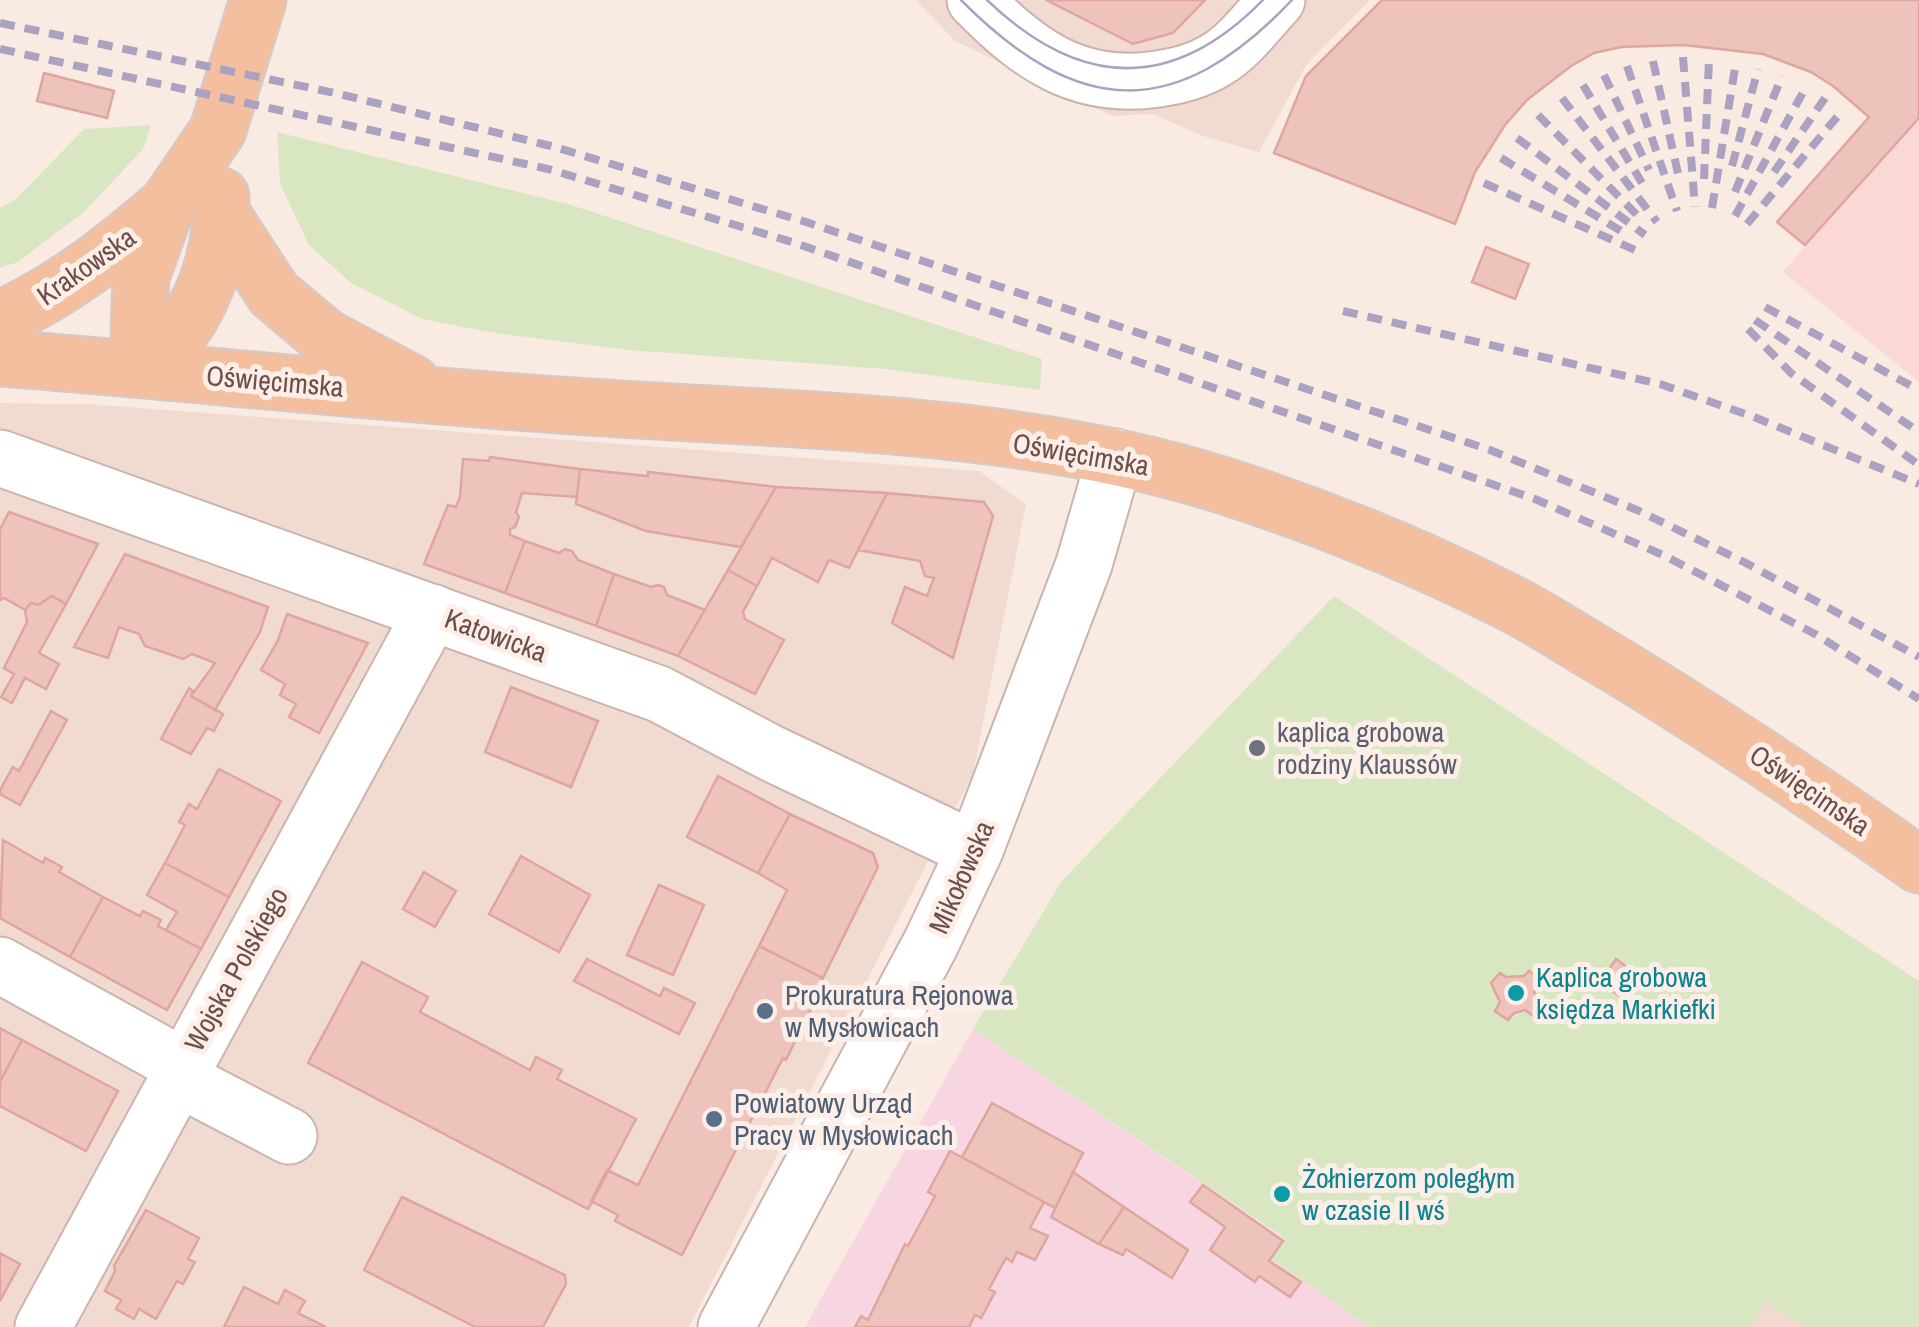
<svg xmlns="http://www.w3.org/2000/svg" width="1919" height="1327" font-family="'Archivo Narrow',sans-serif">
<rect width="100%" height="100%" fill="#faebe2"/>
<path fill="#f1dbd1" d="M 916,0 L 1370,0 L 1306,65 L 1259,152 L 1203,136 L 1153,114 L 1112,116 L 955,41 Z
M 0,403 L 88,404 L 979,471 L 1026,504 L 973,774 L 689,1327 L 0,1327 Z
M 1766,1301 L 1806,1327 L 1750,1327 Z"/>
<path fill="#f9d8d6" d="M 1919,117 L 1919,382 L 1783,272 Z"/>
<path fill="#f7d6e2" d="M 973,1029 L 1285,1239 L 1272,1257 L 1369,1327 L 805,1327 Z"/>
<path fill="#d9e6c2" d="M 151,125 L 144,148 L 84,212 L 18,262 L 0,268 L 0,208 L 15,200 L 84,129 Z
M 277,132 L 568,204 L 1042,359 L 1040,390 L 885,369 L 629,350 L 495,333 L 422,319 L 351,283 L 309,245 L 280,184 Z
M 1334,596 L 1919,981 L 1919,1327 L 1806,1327 L 1766,1302 L 1750,1327 L 1369,1327 L 1271,1258 L 1285,1238 L 973,1029 L 1061,882 Z"/>
<path fill="#edc3bc" stroke="#dea69e" stroke-width="2.5" d="M 1046,0 L 1205,0 L 1173,33 L 1133,44 Z
M 1382,0 L 1919,0 L 1919,118 L 1805,245 L 1777,222 L 1869,117 L 1833,86 L 1811,72 L 1763,54 L 1684,45 L 1621,47 L 1594,53 L 1571,66 L 1527,100 L 1505,125 L 1475,172 L 1455,224 L 1274,153 L 1306,76 Z
M 44,73 L 114,91 L 107,118 L 37,101 Z
M 1486,247 L 1529,264 L 1515,299 L 1472,282 Z
M 490,457 L 580,469 L 577,497 L 522,493 L 516,512 L 519,517 L 515,527 L 510,529 L 510,535 L 525,541 L 505,593 L 424,564 L 448,505 L 456,507 L 460,497 L 463,459 L 489,461 Z
M 580,469 L 648,476 L 648,472 L 776,487 L 741,547 L 646,531 L 576,504 Z
M 776,487 L 887,493 L 849,568 L 829,560 L 818,582 L 772,558 L 757,586 L 728,570 Z
M 887,493 L 984,502 L 993,516 L 953,658 L 892,623 L 905,587 L 927,596 L 934,578 L 925,576 L 920,561 L 858,550 Z
M 9,512 L 98,544 L 66,604 L 52,596 L 38,605 L 31,603 L 25,610 L 4,598 L 0,600 L 0,529 Z
M 525,541 L 559,553 L 565,549 L 572,551 L 578,560 L 614,574 L 596,626 L 505,593 Z
M 125,554 L 268,607 L 260,632 L 215,710 L 191,696 L 215,663 L 192,654 L 183,659 L 145,646 L 139,634 L 119,627 L 108,658 L 74,647 Z
M 728,570 L 757,586 L 743,612 L 745,619 L 784,640 L 755,694 L 678,656 Z
M 614,574 L 651,587 L 658,585 L 664,587 L 667,595 L 705,610 L 678,656 L 596,626 Z
M 52,596 L 66,604 L 39,653 L 59,664 L 46,689 L 25,678 L 12,703 L 1,697 L 14,674 L 4,668 L 27,622 L 25,610 L 31,603 L 38,605 Z
M 287,614 L 368,643 L 319,733 L 289,717 L 296,704 L 280,695 L 285,684 L 261,670 L 278,640 Z
M 511,687 L 598,721 L 571,787 L 485,752 Z
M 189,688 L 193,691 L 191,696 L 223,714 L 214,731 L 207,728 L 191,754 L 161,739 Z
M 51,711 L 67,720 L 20,805 L 0,794 L 0,790 L 13,767 L 19,771 Z
M 219,769 L 281,801 L 229,897 L 165,863 L 185,825 L 179,822 L 189,804 L 197,809 Z
M 718,776 L 790,814 L 758,873 L 687,837 Z
M 790,814 L 873,853 L 878,867 L 823,978 L 759,946 L 787,890 L 758,873 Z
M 3,840 L 43,863 L 45,858 L 62,867 L 59,872 L 103,897 L 70,957 L 0,918 Z
M 521,856 L 590,895 L 559,952 L 489,914 Z
M 165,863 L 229,897 L 201,949 L 166,930 L 177,912 L 147,895 Z
M 424,872 L 456,891 L 435,927 L 403,909 Z
M 659,885 L 704,905 L 673,975 L 627,955 Z
M 103,897 L 140,916 L 143,911 L 161,920 L 158,926 L 201,949 L 167,1010 L 70,957 Z
M 759,946 L 823,978 L 813,997 L 814,1003 L 786,1060 L 783,1058 L 682,1255 L 615,1221 L 618,1215 L 591,1201 L 607,1170 L 638,1185 Z
M 587,959 L 660,996 L 664,988 L 695,1003 L 679,1034 L 574,981 Z
M 1616,959 L 1638,975 L 1622,998 L 1600,982 Z
M 362,962 L 428,997 L 420,1012 L 530,1070 L 536,1057 L 562,1070 L 557,1079 L 636,1119 L 588,1209 L 308,1063 Z
M 1529,971 L 1540,979 L 1534,986 L 1535,997 L 1543,1003 L 1533,1016 L 1525,1010 L 1514,1013 L 1508,1020 L 1495,1011 L 1500,1002 L 1491,983 L 1500,973 L 1506,977 L 1524,976 Z
M 0,1028 L 22,1040 L 0,1082 Z
M 22,1040 L 118,1091 L 86,1151 L 0,1106 L 0,1082 Z
M 992,1103 L 1083,1153 L 1055,1208 L 962,1157 Z
M 950,1151 L 1044,1202 L 1030,1228 L 1048,1236 L 1035,1260 L 1017,1252 L 1012,1262 L 1006,1258 L 989,1289 L 995,1292 L 981,1318 L 975,1315 L 969,1327 L 855,1327 L 861,1316 L 868,1320 L 905,1244 L 908,1246 L 935,1196 L 928,1192 Z
M 1073,1172 L 1124,1207 L 1099,1244 L 1051,1217 Z
M 1203,1185 L 1283,1241 L 1269,1261 L 1301,1282 L 1290,1297 L 1259,1276 L 1255,1282 L 1210,1250 L 1225,1227 L 1190,1202 Z
M 402,1197 L 565,1275 L 566,1284 L 543,1327 L 475,1327 L 364,1270 Z
M 1124,1207 L 1188,1250 L 1172,1278 L 1126,1249 L 1123,1255 L 1099,1244 Z
M 146,1210 L 199,1238 L 188,1259 L 195,1262 L 183,1284 L 177,1281 L 156,1319 L 139,1309 L 134,1319 L 116,1309 L 121,1300 L 105,1291 L 115,1271 L 114,1266 Z
M 0,1253 L 20,1264 L 0,1301 Z
M 244,1287 L 278,1304 L 285,1290 L 305,1301 L 298,1313 L 326,1327 L 224,1327 Z"/>
<g fill="none" stroke-linecap="round" stroke-linejoin="round">
<defs>
<path id="minor" d="M 975,0 C 1028,54 1078,91 1158,79 C 1179,76 1198,71 1216,60 C 1240,46 1258,20 1277,0
M 0,458 L 659,694 L 771,753 L 975,850
M 0,965 L 183,1066 L 193,1086 L 289,1136
M 43,1327 L 432,612
M 726,1327 L 931,943 L 975,850 L 1084,564 L 1115,457"/>
<path id="major" d="M 221,213 L 274,294 L 325,337 L 412,383
M 0,319 C 61,292 114,250 164,207
M 0,358 C 196,373 392,395 589,407 C 800,421 1021,421 1225,486 C 1318,516 1410,553 1498,597 C 1535,614 1569,638 1604,658 C 1713,723 1815,792 1919,865
M 143,369 L 139,330 L 141,277 L 167,205 L 218,130 L 258,0
M 143,369 C 156,357 172,345 182,330 C 209,292 223,243 221,196"/>
</defs>
<use href="#minor" stroke="#ccb3ad" stroke-width="59"/>
<use href="#major" stroke="#d4cac9" stroke-width="59"/>
<use href="#minor" stroke="#fff" stroke-width="55"/>
<use href="#major" stroke="#f4bf9f" stroke-width="55"/>
<path stroke="#aba2c1" stroke-width="2.5" d="M 961,0 C 1078,118 1176,123 1292,0
M 987,0 C 1079,88 1171,94 1263,0"/>
<path stroke="#aba2c1" stroke-width="8" stroke-dasharray="15 10" stroke-linecap="butt" d="M 0,23 L 335,93 L 551,146 L 806,222 L 1490,450 L 1637,510 L 1744,562 L 1919,657
M 0,49 L 548,169 L 792,242 L 1535,499 L 1665,556 L 1815,634 L 1919,699
M 1683,57 L 1695,207
M 1653,61 L 1679,178
M 1627,66 L 1677,211
M 1604,75 L 1649,170
M 1583,85 L 1642,183
M 1562,98 L 1657,222
M 1538,115 L 1640,218
M 1517,138 L 1645,235
M 1501,158 L 1621,231
M 1732,166 L 1758,69
M 1774,172 L 1825,98
M 1704,179 L 1709,59
M 1484,183 L 1635,250
M 1735,192 L 1782,76
M 1712,208 L 1736,62
M 1735,216 L 1806,87
M 1747,224 L 1842,111
M 1765,307 L 1919,390
M 1343,311 L 1660,384 L 1754,417 L 1919,484
M 1755,320 L 1919,432
M 1748,329 L 1791,373 L 1919,465"/>
</g>
<circle fill="#6b7280" stroke="#fdefe7" stroke-width="4" cx="1257" cy="748" r="10"/>
<g fill="#0f9aa8" stroke="#fdefe7" stroke-width="4">
<circle cx="1516" cy="993" r="10"/>
<circle cx="1282" cy="1194" r="10"/>
</g>
<g fill="#5c6f8a" stroke="#fdefe7" stroke-width="4">
<circle cx="765" cy="1011" r="10"/>
<circle cx="714" cy="1119" r="10"/>
</g>
<g text-anchor="middle" stroke-width="10" stroke-linejoin="round" paint-order="stroke">
<g font-size="28" fill="#6f4f4b" stroke="#fdefe7">
<text transform="translate(86 266) rotate(-35)" y="10">Krakowska</text>
<text transform="translate(275 381) rotate(5)" y="10">Oświęcimska</text>
<text transform="translate(1081 454) rotate(10)" y="10">Oświęcimska</text>
<text transform="translate(496 635) rotate(20)" y="10">Katowicka</text>
<text transform="translate(1810 790) rotate(34)" y="10">Oświęcimska</text>
<text transform="translate(961 877) rotate(-66)" y="10">Mikołowska</text>
<text transform="translate(236 969) rotate(-61)" y="10">Wojska Polskiego</text>
</g>
<g font-size="28" fill="#5b616d" stroke="#fdefe7" text-anchor="start">
<text x="1277" y="742">kaplica grobowa<tspan x="1277" dy="32">rodziny Klaussów</tspan></text>
</g>
<g font-size="28" fill="#0d838f" stroke="#fdefe7" text-anchor="start">
<text x="1536" y="987">Kaplica grobowa<tspan x="1536" dy="32">księdza Markiefki</tspan></text>
<text x="1302" y="1188">Żołnierzom poległym<tspan x="1302" dy="32">w czasie II wś</tspan></text>
</g>
<g font-size="28" fill="#4e5e75" stroke="#fdefe7" text-anchor="start">
<text x="785" y="1005">Prokuratura Rejonowa<tspan x="785" dy="32">w Mysłowicach</tspan></text>
<text x="734" y="1113">Powiatowy Urząd<tspan x="734" dy="32">Pracy w Mysłowicach</tspan></text>
</g>
</g>
</svg>
